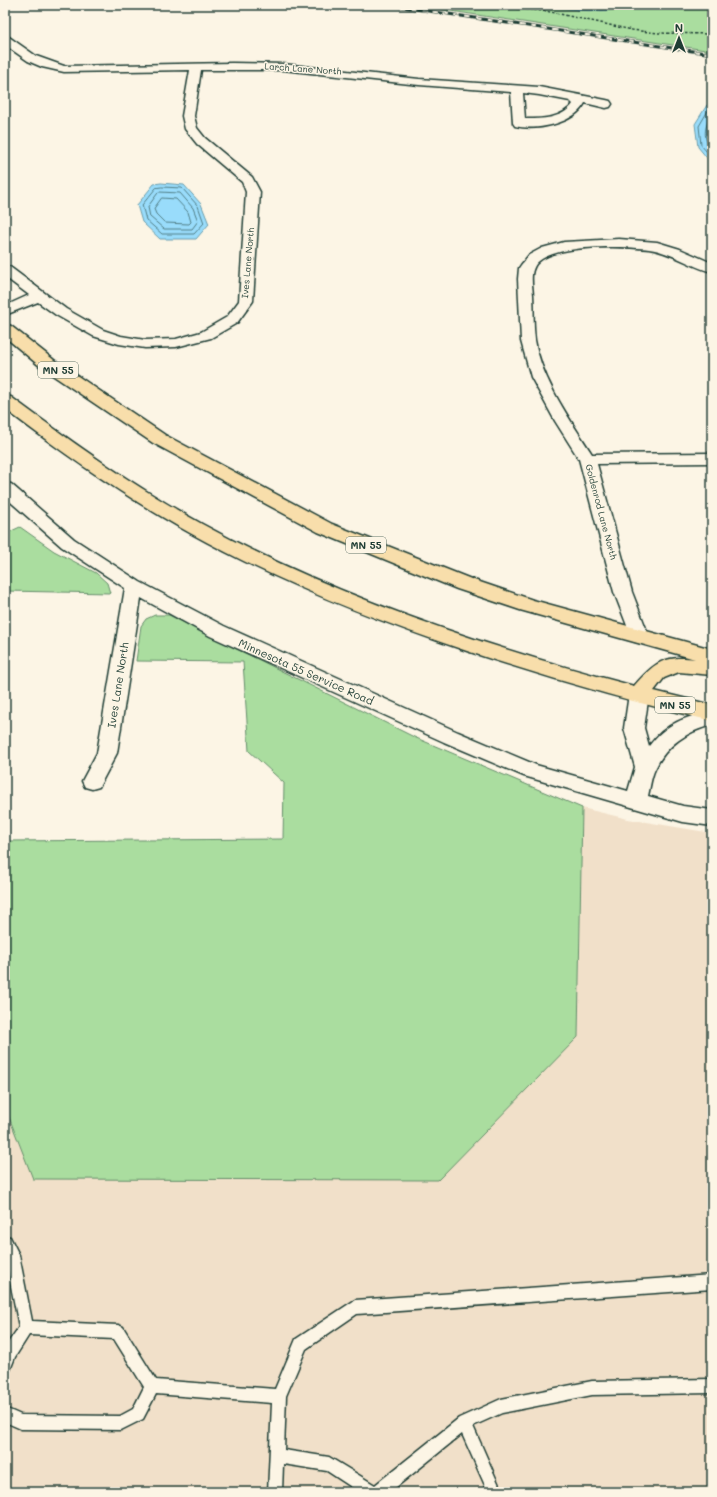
<svg xmlns="http://www.w3.org/2000/svg" width="717" height="1497" font-family="Mali,sans-serif">
<rect width="100%" height="100%" fill="#fcf5e5"/>
<filter id="ink" filterUnits="userSpaceOnUse"><feTurbulence type="fractalNoise" baseFrequency=".025" numOctaves="2"/><feDisplacementMap in="SourceGraphic" scale="8" xChannelSelector="R" yChannelSelector="G"/><feConvolveMatrix kernelMatrix="1 2 1 2 8 2 1 2 1" color-interpolation-filters="sRGB"/></filter>
<g filter="url(#ink)">
<path fill="#f1e0c9" d="M 582,808 L 628,819 L 712,833 L 712,1492 L 5,1492 L 5,1107 L 34,1179 L 578,1037 Z"/>
<path fill="#aadd9f" stroke="#648d6a" d="M 412,5 L 549,5 L 579,10 L 611,9 L 626,5 L 712,5 L 712,51 Z
M 20,527 L 54,551 L 96,573 L 107,583 L 110,593 L 5,591 L 5,534 Z
M 155,615 L 169,615 L 414,737 L 582,808 L 578,1037 L 438,1180 L 33,1179 L 5,1107 L 5,841 L 283,839 L 284,783 L 249,751 L 243,662 L 136,661 L 141,626 L 146,619 Z"/>
<path fill="#99dcfb" stroke="#689cab" d="M 549,5 L 626,5 C 610,15 567,10 549,5 Z
M 712,104 L 712,164 L 698,147 L 695,124 L 707,105 Z
M 161,183 L 184,185 L 201,204 L 209,224 L 196,239 L 160,239 L 142,222 L 137,205 L 154,184 Z"/>
<g fill="none" stroke-linecap="round" stroke-linejoin="round">
<path stroke="#507d84" stroke-width="1" d="M 567,5 L 612,5
M 712,108 L 709,109 L 699,126 L 701,145 L 712,158
M 712,114 C 704,128 702,137 712,150
M 162,187 L 182,188 L 198,206 L 204,223 L 194,234 L 162,234 L 146,220 L 142,205 L 156,188 Z
M 159,192 L 180,193 L 193,208 L 198,221 L 192,229 L 164,229 L 150,217 L 148,207 Z
M 162,198 L 176,199 L 188,212 L 191,222 L 189,224 L 165,223 L 156,214 L 154,209 Z"/>
<defs>
<path id="service" d="M 5,1236 L 10,1237 L 19,1255 L 32,1321 L 118,1325 L 123,1327 L 156,1380 L 275,1389 L 296,1339 L 355,1300 L 712,1275 L 712,1289 L 357,1314 L 306,1349 L 286,1396 L 284,1450 L 329,1457 L 375,1485 L 459,1418 L 501,1399 L 592,1381 L 712,1379 L 712,1393 L 592,1395 L 502,1413 L 473,1426 L 502,1492 L 488,1492 L 462,1434 L 390,1492 L 359,1492 L 327,1471 L 283,1464 L 282,1492 L 268,1492 L 272,1403 L 156,1394 L 143,1419 L 121,1430 L 21,1429 L 5,1422 L 5,1408 L 21,1415 L 120,1416 L 133,1409 L 144,1387 L 114,1339 L 29,1335 L 15,1357 L 10,1370 L 5,1372 L 5,1347 L 19,1327 L 5,1255 Z"/>
<path id="minor" d="M 5,36 L 9,37 L 36,56 L 64,66 L 232,63 L 283,64 L 419,79 L 539,87 L 606,100 L 610,101 L 612,104 L 610,107 L 606,108 L 585,103 C 574,124 536,131 515,126 L 513,123 L 511,92 L 419,85 L 283,70 L 201,70 L 194,116 L 197,128 L 205,138 L 252,177 L 260,192 L 253,301 L 237,323 L 211,338 L 176,347 L 145,348 L 119,344 L 93,336 L 56,315 L 38,302 L 5,315 L 5,306 L 29,295 L 5,277 L 5,266 L 10,267 L 66,309 L 103,330 L 121,336 L 145,340 L 176,339 L 201,332 L 227,317 L 239,301 L 246,192 L 242,182 L 197,144 L 185,129 L 182,116 L 190,70 L 64,72 L 42,67 L 28,61 L 5,45 ZM 523,93 L 539,95 L 570,101 L 573,104 C 562,119 542,119 525,119 Z
M 619,239 L 657,242 L 680,249 L 712,263 L 712,272 C 691,267 672,252 649,249 C 623,246 560,244 539,261 C 529,269 532,283 533,295 C 534,310 533,325 535,340 C 541,379 571,421 592,454 L 712,453 L 712,463 L 597,464 L 632,592 L 649,636 L 647,641 L 640,643 L 633,641 L 631,636 L 614,592 L 579,459 L 555,421 L 531,377 L 521,341 L 518,279 L 519,268 L 521,265 L 529,255 L 542,248 L 564,242 Z
M 5,483 L 11,484 L 74,539 L 140,582 L 224,626 L 458,732 L 536,765 L 628,791 L 635,767 L 624,728 L 629,694 L 632,689 L 639,687 L 646,689 L 649,694 L 644,728 L 649,746 C 666,723 685,717 712,711 L 712,725 C 688,731 666,745 655,769 C 651,777 650,788 648,796 L 683,806 L 712,810 L 712,826 L 683,822 L 524,776 L 444,742 L 210,636 L 141,598 L 117,753 L 99,787 L 92,789 L 85,787 L 82,781 L 97,753 L 125,588 L 62,547 L 5,497 Z"/>
<path id="trunk" d="M 5,324 L 11,326 L 54,360 L 165,435 L 332,524 L 471,579 L 533,600 L 712,649 L 712,675 L 679,672 L 664,678 L 654,691 L 712,705 L 712,721 C 629,701 548,678 467,651 C 372,619 278,582 190,533 C 125,497 64,454 5,409 L 5,396 L 11,397 C 73,443 135,487 202,524 C 333,596 489,648 634,686 C 654,663 664,655 695,659 L 520,610 L 457,589 L 318,532 L 153,443 L 42,368 L 5,337 Z"/>
</defs>
<use href="#service" stroke="#1f3d34" stroke-width="3"/>
<use href="#minor" stroke="#1f3d34" stroke-width="3"/>
<use href="#trunk" stroke="#1f3d34" stroke-width="3"/>
<path stroke="#1f3d34" stroke-width="1.5" stroke-dasharray="2.5 2" stroke-linecap="butt" d="M 476,5 L 546,11 L 632,30 L 658,33 L 712,34"/>
<use href="#service" fill="#fcf5e5" fill-rule="evenodd"/>
<use href="#minor" fill="#fcf5e5" fill-rule="evenodd"/>
<use href="#trunk" fill="#f8deab" fill-rule="evenodd"/>
<defs>
<path id="rail" d="M 389,5 L 712,54"/>
</defs>
<use href="#rail" stroke="#1f3d34" stroke-width="3"/>
<use href="#rail" stroke="#fcf5e5" stroke-width="2" stroke-dasharray="5.5" stroke-linecap="butt"/>
</g>
</g>
<g text-anchor="middle" stroke-width="3" stroke-linejoin="round" paint-order="stroke">
<g font-size="9" fill="#1f3d34" stroke="#fcf5e5">
<text transform="translate(303 69) rotate(4)" y="3">Larch Lane North</text>
<text transform="translate(248 263) rotate(-85)" y="3">Ives Lane North</text>
<text transform="translate(601 512) rotate(75)" y="3">Goldenrod Lane North</text>
</g>
<g fill="#fcf5e5" stroke="#617469" stroke-width="1">
<rect x="38" y="362" width="40" height="16" rx="3"/>
<rect x="346" y="537" width="40" height="16" rx="3"/>
<rect x="655" y="697" width="40" height="16" rx="3"/>
</g>
<g font-size="10" font-weight="bold" fill="#1f3d34">
<text x="58" y="374">MN 55</text>
<text x="366" y="549">MN 55</text>
<text x="675" y="709">MN 55</text>
</g>
<g font-size="11" fill="#1f3d34" stroke="#fcf5e5">
<text transform="translate(306 672) rotate(24)" y="4">Minnesota 55 Service Road</text>
<text transform="translate(118 685) rotate(-81)" y="4">Ives Lane North</text>
</g>
</g>
<rect width="717" height="1497" fill="none" stroke="#fcf5e5" stroke-width="20"/>
<rect x="10" y="10" width="697" height="1477" fill="none" stroke="#1f3d34" stroke-width="1.5" filter="url(#ink)"/>
<g transform="translate(679 38)" stroke="#fcf5e5" stroke-width="3" paint-order="stroke">
<path d="M0-3L7 15L0 10L-7 15Z" fill="#1f3d34"/>
<text y="-6" font-size="11" font-weight="bold" text-anchor="middle" fill="#1f3d34">N</text>
</g>
</svg>
